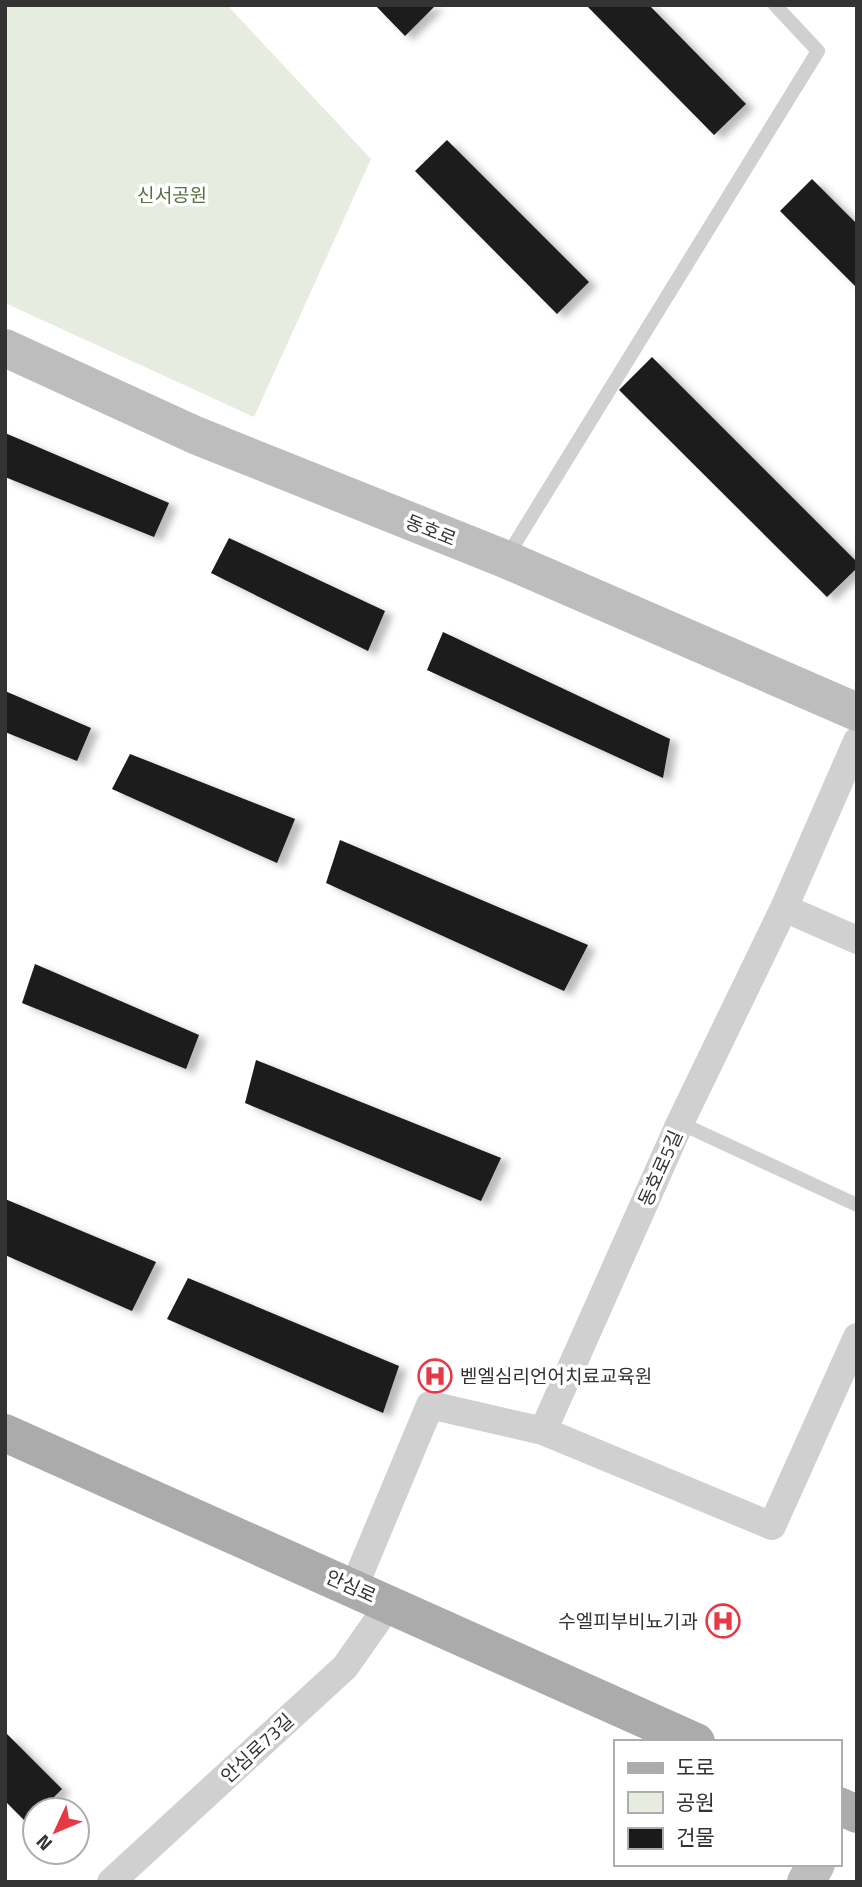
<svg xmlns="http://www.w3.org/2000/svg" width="862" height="1887" font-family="'Titillium Web','Noto Sans KR',sans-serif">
<defs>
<filter id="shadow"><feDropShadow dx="8" dy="4.5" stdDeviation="3.5" flood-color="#0004"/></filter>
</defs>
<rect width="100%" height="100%" fill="#fff"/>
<path fill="#e6ecdf" d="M 5,5 L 227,5 L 371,159 L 254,417 L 5,303 Z"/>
<path fill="#1a1a1a" filter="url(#shadow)" d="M 375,5 L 436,5 L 405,36 Z
M 586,5 L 649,5 L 746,104 L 714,135 Z
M 447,140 L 589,282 L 557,314 L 415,171 Z
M 812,179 L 857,224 L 857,288 L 780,211 Z
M 652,357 L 857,562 L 857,568 L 827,597 L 619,390 Z
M 5,433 L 169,503 L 154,537 L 5,477 Z
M 229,538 L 385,611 L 368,651 L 211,573 Z
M 443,632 L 670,739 L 663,778 L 427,670 Z
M 5,691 L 91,728 L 77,761 L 5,732 Z
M 130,754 L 295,819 L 277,863 L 112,789 Z
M 340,840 L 588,945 L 564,991 L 326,883 Z
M 35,964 L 199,1035 L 186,1069 L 22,1003 Z
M 256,1060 L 501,1158 L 481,1201 L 245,1103 Z
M 5,1199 L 156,1262 L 132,1311 L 5,1255 Z
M 188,1278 L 399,1366 L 383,1413 L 167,1319 Z
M 5,1732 L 62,1789 L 41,1810 L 35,1810 L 35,1816 L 27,1823 L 5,1801 Z"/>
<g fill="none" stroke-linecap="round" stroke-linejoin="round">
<path stroke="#d0d0d0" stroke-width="14" d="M 506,558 L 818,51 L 775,5
M 680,1123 L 857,1205"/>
<path stroke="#d0d0d0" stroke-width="28" d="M 857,741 L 784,908 L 680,1123 L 543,1431 L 772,1526 L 857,1337
M 784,908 L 857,940
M 354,1587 L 430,1405 L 543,1431
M 111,1882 L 345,1667 L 390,1603"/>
<path stroke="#bdbdbd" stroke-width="38" d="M 5,348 L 195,435 L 505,559 L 857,712
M 806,1882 L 816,1864"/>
<path stroke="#ababab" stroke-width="38" d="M 5,1433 L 696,1742
M 839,1806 L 857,1814"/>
</g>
<defs>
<symbol id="hospital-ring" viewBox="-11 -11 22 22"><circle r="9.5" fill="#fff" stroke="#e63946" stroke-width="1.5"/><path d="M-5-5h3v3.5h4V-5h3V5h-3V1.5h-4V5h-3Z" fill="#e63946"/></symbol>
</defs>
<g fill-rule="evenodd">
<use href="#hospital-ring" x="416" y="1357" width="38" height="38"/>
<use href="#hospital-ring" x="704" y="1602" width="38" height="38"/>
</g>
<g text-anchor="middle" stroke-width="7" stroke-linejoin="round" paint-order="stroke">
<g font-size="19" fill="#56703f" stroke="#fff">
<text x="172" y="202">신서공원</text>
</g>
<g font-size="19" fill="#333" stroke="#fff">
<text transform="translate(431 530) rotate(22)" y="7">동호로</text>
<text transform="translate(660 1168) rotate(-66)" y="7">동호로5길</text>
<text transform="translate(351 1586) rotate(24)" y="7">안심로</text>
<text transform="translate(257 1748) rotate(-43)" y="7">안심로73길</text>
</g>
<g font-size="19" fill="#333" stroke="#fff" text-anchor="start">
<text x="460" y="1383">벧엘심리언어치료교육원</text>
<text x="698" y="1628" text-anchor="end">수엘피부비뇨기과</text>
</g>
</g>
<rect width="862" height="1887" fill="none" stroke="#333333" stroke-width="14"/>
<rect x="614" y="1740" width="228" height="126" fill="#ffffff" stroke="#adadad" stroke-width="2"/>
<rect x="628" y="1763" width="35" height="10" fill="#ababab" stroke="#adadad" stroke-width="2"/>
<text x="676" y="1775" font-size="21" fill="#333333">도로</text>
<rect x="628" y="1792" width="35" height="21" fill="#e6ecdf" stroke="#adadad" stroke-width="2"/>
<text x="676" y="1810" font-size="21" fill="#333333">공원</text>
<rect x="628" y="1828" width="35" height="21" fill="#1a1a1a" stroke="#adadad" stroke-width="2"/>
<text x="676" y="1845" font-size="21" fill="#333333">건물</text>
<g transform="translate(56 1831) rotate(226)"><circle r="33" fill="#ffffff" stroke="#adadad" stroke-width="2"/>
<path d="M0-5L12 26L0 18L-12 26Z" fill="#e63946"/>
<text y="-10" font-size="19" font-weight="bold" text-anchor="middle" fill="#333333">N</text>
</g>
</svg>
